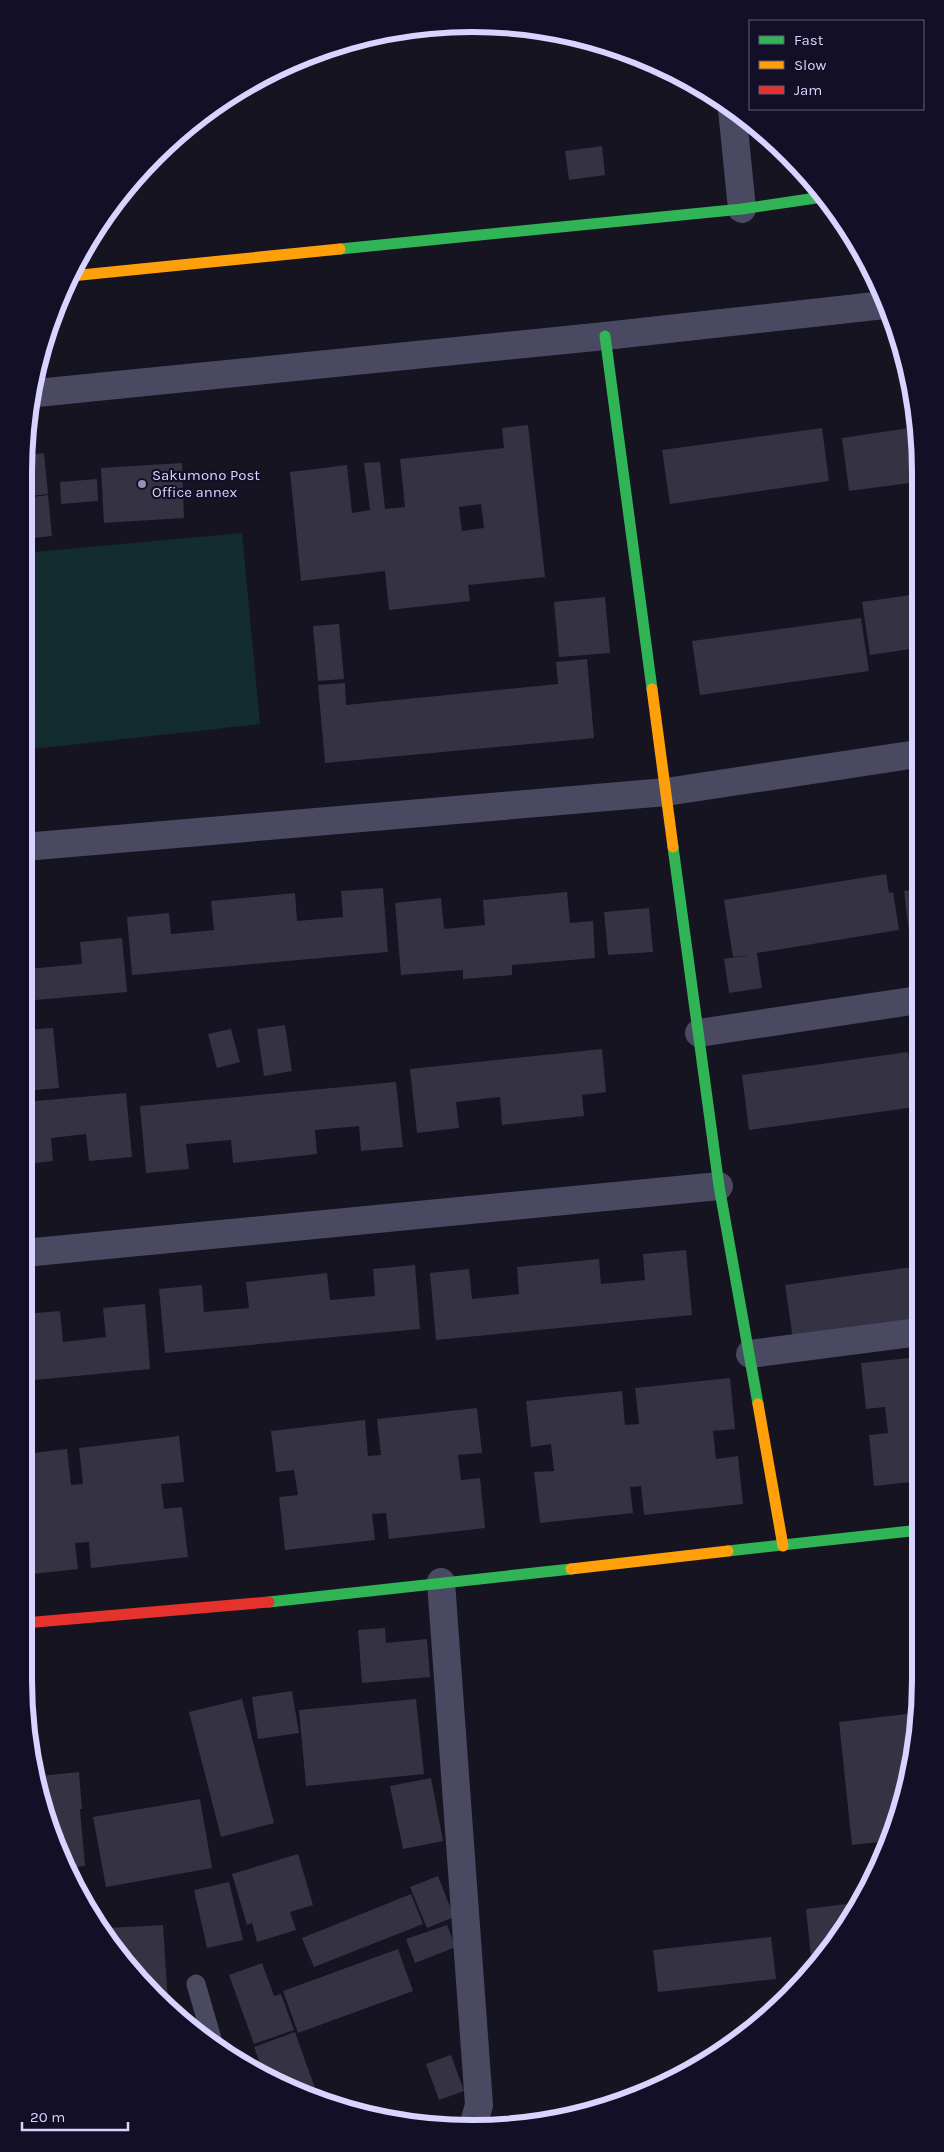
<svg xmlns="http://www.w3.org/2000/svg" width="944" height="2152" font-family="Karla,sans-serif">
<rect width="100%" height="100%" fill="#161421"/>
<path fill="#132c2d" d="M 242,533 L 260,724 L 24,750 L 24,553 Z"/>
<path fill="#343243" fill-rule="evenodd" d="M 602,146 L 605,175 L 569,180 L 565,151 Z
M 528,425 L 545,577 L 468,585 L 470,601 L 389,610 L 385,571 L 301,581 L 290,472 L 347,465 L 352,513 L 370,510 L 364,463 L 380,462 L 385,509 L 405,507 L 400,459 L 504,448 L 502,428 ZM 481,504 L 484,528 L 462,531 L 459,507 Z
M 916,427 L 917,482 L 849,491 L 842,438 Z
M 822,428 L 829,481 L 670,504 L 662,450 Z
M 44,453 L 48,494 L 24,497 L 24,472 L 27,455 Z
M 182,463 L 184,518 L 104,523 L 101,468 Z
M 97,479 L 98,501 L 61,504 L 60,482 Z
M 48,495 L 52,536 L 24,539 L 24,498 Z
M 917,594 L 917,648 L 870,655 L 862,602 Z
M 605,597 L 610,653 L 559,657 L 554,602 Z
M 861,618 L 869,671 L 700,695 L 692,641 Z
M 339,624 L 344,679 L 318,681 L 313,626 Z
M 587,659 L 594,738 L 325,763 L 318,685 L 345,683 L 346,705 L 558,684 L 556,662 Z
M 886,874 L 889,893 L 893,892 L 899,930 L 757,953 L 762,988 L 729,993 L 724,959 L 750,955 L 733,957 L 724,900 Z
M 383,888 L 388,952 L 132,975 L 127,917 L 169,913 L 171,934 L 214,930 L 211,901 L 295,893 L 297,921 L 343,917 L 341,891 Z
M 918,889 L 918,947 L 911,948 L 904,891 Z
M 567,892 L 570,923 L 593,921 L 595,958 L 512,965 L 512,975 L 463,979 L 463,970 L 401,975 L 395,903 L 441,898 L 444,929 L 485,925 L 483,900 Z
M 649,908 L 653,952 L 608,955 L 604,912 Z
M 122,938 L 127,992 L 24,1001 L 24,945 L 26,945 L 28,969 L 82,964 L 80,942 Z
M 285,1025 L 292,1071 L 264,1076 L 257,1029 Z
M 53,1028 L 59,1088 L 24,1091 L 24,1030 Z
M 231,1029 L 240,1062 L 217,1068 L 208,1034 Z
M 602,1049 L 606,1092 L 582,1095 L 584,1116 L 502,1125 L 500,1097 L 456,1102 L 459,1128 L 417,1133 L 410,1069 Z
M 908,1052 L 915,1107 L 749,1130 L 742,1075 Z
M 396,1082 L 403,1147 L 361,1151 L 359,1126 L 315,1130 L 317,1154 L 233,1163 L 231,1140 L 186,1144 L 189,1169 L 146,1173 L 140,1106 Z
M 126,1093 L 132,1157 L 89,1161 L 86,1134 L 51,1138 L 53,1161 L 24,1164 L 24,1102 Z
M 686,1250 L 692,1315 L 436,1340 L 430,1273 L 469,1269 L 472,1299 L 519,1294 L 517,1267 L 599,1259 L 601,1284 L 645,1280 L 643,1254 Z
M 415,1265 L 420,1329 L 165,1353 L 159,1289 L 202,1285 L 204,1312 L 249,1308 L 246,1282 L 327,1273 L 330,1300 L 375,1296 L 373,1269 Z
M 919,1266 L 919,1321 L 793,1339 L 785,1285 Z
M 145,1304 L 150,1369 L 24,1381 L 24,1314 L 60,1311 L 63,1342 L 106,1337 L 103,1308 Z
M 919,1357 L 920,1481 L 874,1486 L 869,1435 L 888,1433 L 885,1407 L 866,1409 L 861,1363 Z
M 730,1378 L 735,1429 L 713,1431 L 716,1459 L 738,1456 L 743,1504 L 644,1515 L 641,1486 L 630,1487 L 633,1513 L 540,1523 L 534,1472 L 554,1471 L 551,1444 L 531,1447 L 526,1401 L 622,1391 L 625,1425 L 639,1424 L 635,1388 Z
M 477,1408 L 482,1453 L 458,1455 L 461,1480 L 480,1478 L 485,1528 L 389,1539 L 386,1513 L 372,1514 L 375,1540 L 285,1550 L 279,1497 L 298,1495 L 294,1470 L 276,1472 L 271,1431 L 365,1420 L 368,1456 L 381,1455 L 377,1419 Z
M 179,1436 L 184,1482 L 161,1484 L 164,1509 L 182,1507 L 188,1557 L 91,1568 L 89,1542 L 75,1543 L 78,1569 L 24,1575 L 24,1454 L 67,1449 L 71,1485 L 83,1484 L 79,1448 Z
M 385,1628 L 386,1643 L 427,1639 L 430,1677 L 362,1683 L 358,1630 Z
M 292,1691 L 299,1733 L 258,1739 L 252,1697 Z
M 242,1699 L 274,1823 L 221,1837 L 189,1712 Z
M 416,1699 L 424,1774 L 306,1786 L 299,1710 Z
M 915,1713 L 896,1824 L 889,1841 L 852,1845 L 839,1722 Z
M 79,1772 L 82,1809 L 80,1809 L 85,1866 L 68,1868 L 48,1824 L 40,1776 Z
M 431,1778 L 443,1841 L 403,1849 L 390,1786 Z
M 200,1799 L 212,1868 L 106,1887 L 93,1817 Z
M 298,1854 L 313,1905 L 290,1912 L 296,1930 L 257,1942 L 252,1923 L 247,1925 L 232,1874 Z
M 438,1876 L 454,1917 L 427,1928 L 410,1887 Z
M 229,1882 L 243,1940 L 207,1948 L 194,1890 Z
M 411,1894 L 423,1924 L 314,1967 L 302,1938 Z
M 95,1902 L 96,1921 L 83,1903 Z
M 854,1903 L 855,1912 L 816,1965 L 812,1966 L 806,1909 Z
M 163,1925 L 168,2003 L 135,1975 L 108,1938 L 107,1928 Z
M 447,1925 L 456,1947 L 415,1963 L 406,1939 Z
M 771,1937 L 776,1979 L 658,1992 L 653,1950 Z
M 398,1949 L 413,1991 L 298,2033 L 283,1991 Z
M 262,1963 L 274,1996 L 281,1994 L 294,2030 L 254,2044 L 229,1975 Z
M 295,2032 L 317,2094 L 264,2074 L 254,2047 Z
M 451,2055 L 464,2091 L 439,2100 L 426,2064 Z"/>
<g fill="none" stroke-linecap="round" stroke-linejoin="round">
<path stroke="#4a4962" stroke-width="19" d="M 196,1984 L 212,2039"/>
<path stroke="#4a4962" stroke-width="28" d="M 732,109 L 742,209
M 37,393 L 605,336 L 884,305
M 24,847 L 666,792 L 917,754
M 699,1033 L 918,1000
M 24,1253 L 719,1186
M 750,1354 L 919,1332
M 441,1582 L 479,2105 L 474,2123"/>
<path stroke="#30b455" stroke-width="11" d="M 340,249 L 742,209 L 823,197
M 605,336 L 652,689
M 673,847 L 719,1186 L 758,1404
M 728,1551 L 920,1530
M 269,1602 L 571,1569"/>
<path stroke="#ff9f0a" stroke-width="11" d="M 71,276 L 340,249
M 652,689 L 673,847
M 758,1404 L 783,1546
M 571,1569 L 728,1551"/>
<path stroke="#e5322d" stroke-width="11" d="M 24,1623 L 269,1602"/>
</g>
<circle fill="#9591b1" stroke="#130f26" stroke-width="2" cx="142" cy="484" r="5"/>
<g text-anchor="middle" stroke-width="4.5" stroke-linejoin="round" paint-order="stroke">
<g font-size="15" fill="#d9d4ff" stroke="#130f26" text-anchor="start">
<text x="152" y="480">Sakumono Post<tspan x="152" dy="17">Office annex</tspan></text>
</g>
</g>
<path d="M0 0H944V2152H0ZM472 32H472A440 440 0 0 1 912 472V1680A440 440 0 0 1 472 2120H472A440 440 0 0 1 32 1680V472A440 440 0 0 1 472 32Z" fill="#130f26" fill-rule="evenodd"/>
<path fill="none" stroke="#d9d4ff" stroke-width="6" d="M472 32H472A440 440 0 0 1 912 472V1680A440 440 0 0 1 472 2120H472A440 440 0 0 1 32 1680V472A440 440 0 0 1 472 32Z"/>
<rect x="749" y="20" width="175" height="90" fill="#130f26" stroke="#625e7d"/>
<rect x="759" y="36" width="25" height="8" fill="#30b455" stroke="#625e7d"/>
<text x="794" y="45" font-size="15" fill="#d9d4ff">Fast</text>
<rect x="759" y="61" width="25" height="8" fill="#ff9f0a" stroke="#625e7d"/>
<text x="794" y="70" font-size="15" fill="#d9d4ff">Slow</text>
<rect x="759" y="86" width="25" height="8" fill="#e5322d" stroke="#625e7d"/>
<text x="794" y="95" font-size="15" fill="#d9d4ff">Jam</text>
<path d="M22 2122v8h106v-8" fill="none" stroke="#d9d4ff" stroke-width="2.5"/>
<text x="30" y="2122" font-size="15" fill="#d9d4ff" stroke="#130f26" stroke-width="4" paint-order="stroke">20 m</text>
</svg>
